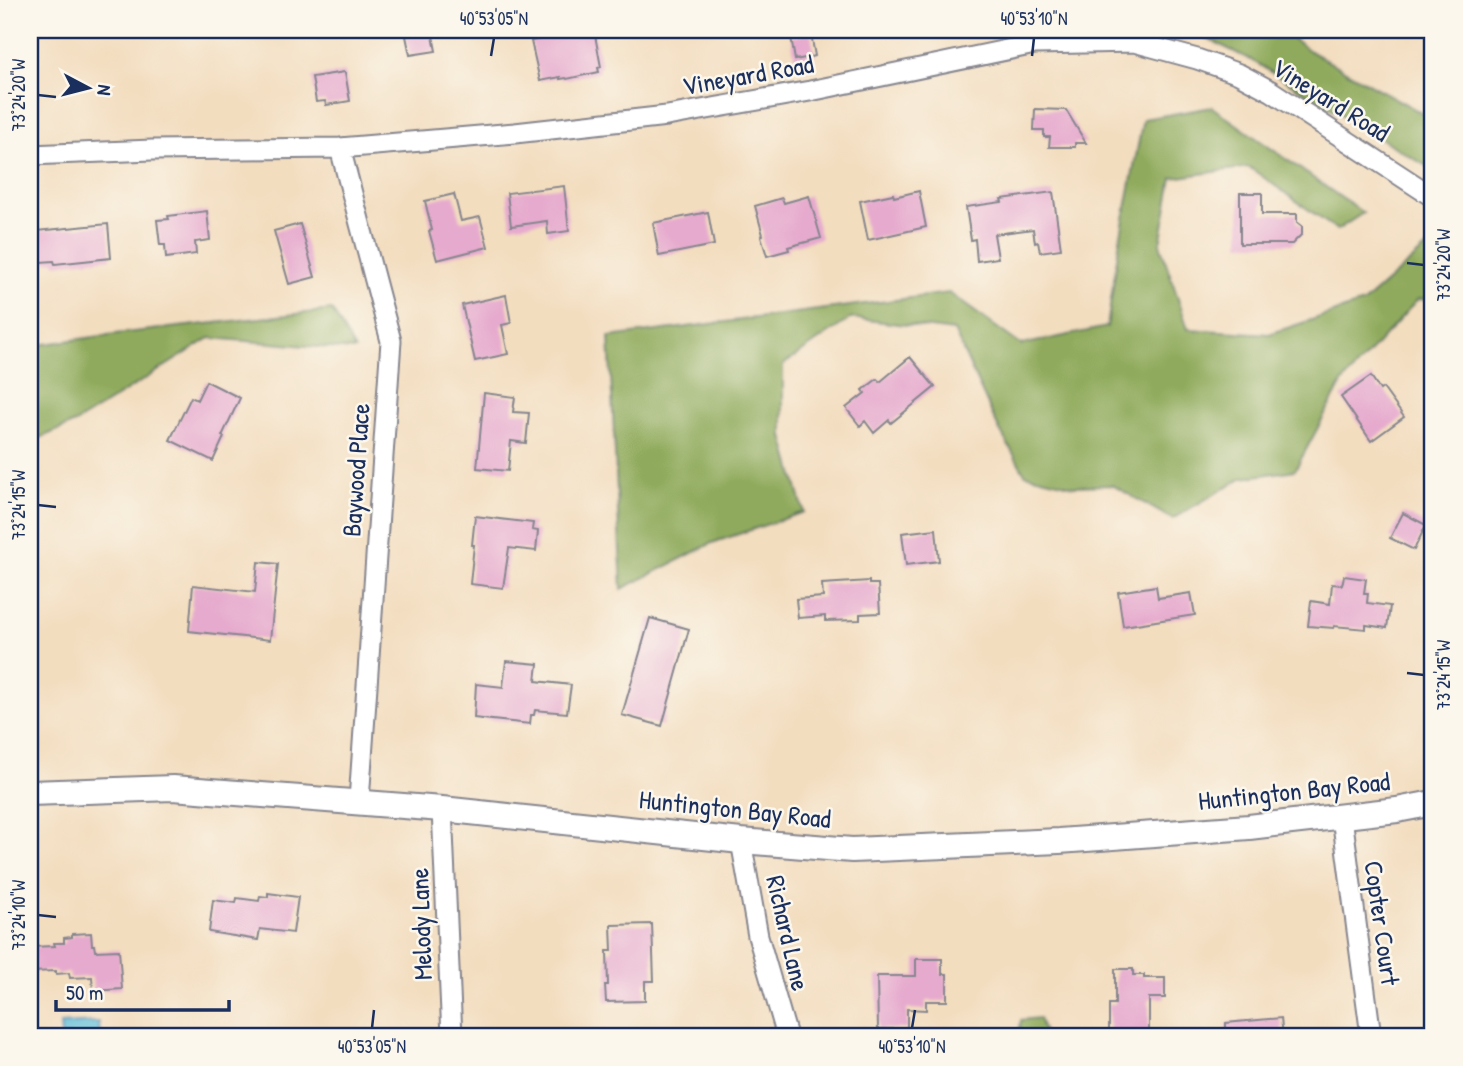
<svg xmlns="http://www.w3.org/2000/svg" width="1463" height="1066" font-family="'Patrick Hand',sans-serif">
<rect width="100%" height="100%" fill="#fbf7ec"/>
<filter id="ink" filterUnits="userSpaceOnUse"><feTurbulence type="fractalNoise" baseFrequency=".0143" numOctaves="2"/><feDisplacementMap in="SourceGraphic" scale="14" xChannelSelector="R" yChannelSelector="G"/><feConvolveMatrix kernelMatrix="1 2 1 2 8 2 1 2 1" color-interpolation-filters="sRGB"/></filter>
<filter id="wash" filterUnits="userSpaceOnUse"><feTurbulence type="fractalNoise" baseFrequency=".00686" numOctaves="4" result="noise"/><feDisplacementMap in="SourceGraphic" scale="28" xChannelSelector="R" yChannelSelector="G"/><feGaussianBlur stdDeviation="1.57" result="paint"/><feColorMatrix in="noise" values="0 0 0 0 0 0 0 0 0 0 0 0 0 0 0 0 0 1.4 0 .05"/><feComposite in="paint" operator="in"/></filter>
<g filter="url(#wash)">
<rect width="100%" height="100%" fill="#f3ddbf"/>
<path fill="#8faa5c" stroke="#556c5d" stroke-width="2" d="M 1190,30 L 1281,30 L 1313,53 L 1433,119 L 1433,170 L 1251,60 Z
M 1212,107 L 1363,213 L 1337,230 L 1249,167 L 1172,178 L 1160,244 L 1188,329 L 1269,334 L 1363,303 L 1428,246 L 1433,248 L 1433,300 L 1418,299 L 1342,383 L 1295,470 L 1242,478 L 1172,519 L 1112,485 L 1074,486 L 1025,474 L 999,429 L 954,331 L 851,318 L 783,365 L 783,436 L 804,512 L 712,543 L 622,589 L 609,337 L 949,293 L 1021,345 L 1107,327 L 1119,245 L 1143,119 Z
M 332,310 L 355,350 L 210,338 L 75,423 L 30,442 L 30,346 L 115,334 Z
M 1039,1018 L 1045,1036 L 1019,1036 L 1021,1020 Z"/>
<path fill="#57b9d6" stroke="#39749a" stroke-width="2" d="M 99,1022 L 100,1036 L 61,1036 L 60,1024 Z"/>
<g id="blocks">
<path fill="#e6aace" d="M 574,30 L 594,30 L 601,67 L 598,68 L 599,72 L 567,79 L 566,78 L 560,79 L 560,77 L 540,81 L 531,41 L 574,32 Z
M 432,31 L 436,51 L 410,55 L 406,36 Z
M 811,34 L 815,56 L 795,60 L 791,37 Z
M 345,72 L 350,101 L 326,105 L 325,101 L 316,102 L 312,77 Z
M 1035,109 L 1066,110 L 1086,143 L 1075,143 L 1075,147 L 1049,147 L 1050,137 L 1044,137 L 1044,130 L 1034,130 Z
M 564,186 L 569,231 L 548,234 L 547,221 L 511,226 L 507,193 Z
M 919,191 L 926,227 L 868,240 L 860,201 L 893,194 L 894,197 Z
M 1053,192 L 1061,249 L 1040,252 L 1038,242 L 1035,243 L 1033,229 L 994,234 L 998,258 L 977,261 L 975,239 L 971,240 L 966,207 L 1002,202 L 1001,199 Z
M 1240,193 L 1262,193 L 1262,214 L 1297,214 L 1297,222 L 1302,226 L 1302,234 L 1292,244 L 1240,244 Z
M 454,194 L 461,221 L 480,217 L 488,247 L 437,260 L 429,231 L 432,230 L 425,201 Z
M 809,196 L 821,238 L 788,247 L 789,250 L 767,256 L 761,236 L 763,235 L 755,206 L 782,198 L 784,203 Z
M 207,211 L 210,240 L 195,242 L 196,254 L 166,258 L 165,245 L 160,245 L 157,220 L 169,219 L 168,216 Z
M 708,212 L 714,245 L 659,256 L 653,223 Z
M 108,224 L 111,258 L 55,264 L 54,261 L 40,262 L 37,231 Z
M 300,224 L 315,277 L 289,284 L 274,231 Z
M 506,295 L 511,323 L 502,325 L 508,354 L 475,361 L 462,305 Z
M 910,357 L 935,387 L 891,423 L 889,420 L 874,433 L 865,421 L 860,426 L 846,408 L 865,393 L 863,390 L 877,379 L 880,382 Z
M 1371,376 L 1380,390 L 1383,388 L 1404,417 L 1371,441 L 1341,397 Z
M 206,381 L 240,398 L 222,436 L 224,437 L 213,461 L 170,440 L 191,397 L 197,400 Z
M 484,393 L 515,397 L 513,412 L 529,413 L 526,443 L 511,441 L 508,471 L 477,468 Z
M 1403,513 L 1426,525 L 1414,550 L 1390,538 Z
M 475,516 L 533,523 L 532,530 L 538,531 L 536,551 L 509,548 L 503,588 L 470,584 L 474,545 L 472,545 Z
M 936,529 L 939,561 L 906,565 L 902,533 Z
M 258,562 L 278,564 L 270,640 L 189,631 L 193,585 L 255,592 Z
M 1344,576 L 1366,579 L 1364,593 L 1368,593 L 1367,603 L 1390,606 L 1387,628 L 1366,625 L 1366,629 L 1334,626 L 1334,628 L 1308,626 L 1311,601 L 1330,604 L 1332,584 L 1342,585 Z
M 869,581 L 869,584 L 878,584 L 880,613 L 860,614 L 860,620 L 825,621 L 825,616 L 798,618 L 796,599 L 823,597 L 822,584 Z
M 1156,586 L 1158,598 L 1191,593 L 1195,615 L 1123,626 L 1118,592 Z
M 650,618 L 689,629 L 662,726 L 622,715 Z
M 506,661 L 538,664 L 536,681 L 571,685 L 567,713 L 535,710 L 534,715 L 531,715 L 530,724 L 474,718 L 476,684 L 503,687 Z
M 268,893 L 298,897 L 293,933 L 260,929 L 258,940 L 209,932 L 213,900 L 236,903 L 237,898 L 259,901 L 260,896 L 268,897 Z
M 652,924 L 654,981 L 645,981 L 645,1001 L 606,1002 L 605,985 L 608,985 L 607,951 L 612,951 L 611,925 Z
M 91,933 L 92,945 L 94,945 L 95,951 L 119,950 L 122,989 L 93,991 L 92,977 L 70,978 L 69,973 L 56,974 L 56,971 L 30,972 L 30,947 L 55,946 L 54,943 L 64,943 L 64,938 L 72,937 L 72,934 Z
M 916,959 L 942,959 L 942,974 L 947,974 L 947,1001 L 926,1001 L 926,1010 L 907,1009 L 907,1029 L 878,1029 L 877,976 L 916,976 Z
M 1115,969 L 1133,969 L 1133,975 L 1144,975 L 1144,978 L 1165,978 L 1165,998 L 1149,998 L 1149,1032 L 1109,1034 L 1109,1004 L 1115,1004 Z
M 1281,1018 L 1283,1036 L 1226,1036 L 1226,1023 Z"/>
</g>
</g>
<g filter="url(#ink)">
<use href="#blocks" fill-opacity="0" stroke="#87868e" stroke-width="2"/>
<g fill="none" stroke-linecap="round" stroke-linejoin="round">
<defs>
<path id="minor" d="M 340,148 L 391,341 L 359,801
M 30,155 L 152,150 L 340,148 L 515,133 L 667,116 L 810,91 L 1035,44 L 1134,42 L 1197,59 L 1239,74 L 1271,91 L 1433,197
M 442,809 L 452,1036
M 1342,817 L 1371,1036
M 741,841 L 758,936 L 787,1036"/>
<path id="tertiary" d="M 30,793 L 173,788 L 442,809 L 741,841 L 852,850 L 1059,841 L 1249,827 L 1397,810 L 1433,803"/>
</defs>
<use href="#minor" stroke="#87868e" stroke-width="23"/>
<use href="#tertiary" stroke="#87868e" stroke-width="28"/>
<use href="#minor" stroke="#fff" stroke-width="19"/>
<use href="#tertiary" stroke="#fff" stroke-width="24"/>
</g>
</g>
<path fill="none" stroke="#1b2f5e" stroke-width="2.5" d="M 491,56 L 494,38M 1032,56 L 1034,38M 38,95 L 56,97M 1407,263 L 1424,265M 38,505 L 56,507M 1407,673 L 1424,675M 38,915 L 56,917M 372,1028 L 374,1010M 912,1028 L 915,1010"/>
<g text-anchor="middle" stroke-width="5" stroke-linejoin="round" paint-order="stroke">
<g font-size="26" fill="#1b2f5e" stroke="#fbf7ec">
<text transform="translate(748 75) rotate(-10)" y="9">Vineyard Road</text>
<text transform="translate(1331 100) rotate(32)" y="9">Vineyard Road</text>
<text transform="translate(356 470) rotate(-86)" y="9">Baywood Place</text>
<text transform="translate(1294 791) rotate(-6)" y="9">Huntington Bay Road</text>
<text transform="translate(735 809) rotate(6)" y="9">Huntington Bay Road</text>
<text transform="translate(1382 923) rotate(82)" y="9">Copter Court</text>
<text transform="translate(421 924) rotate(-92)" y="9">Melody Lane</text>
<text transform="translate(788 933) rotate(77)" y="9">Richard Lane</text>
</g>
</g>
<rect width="1463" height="1066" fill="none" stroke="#fbf7ec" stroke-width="77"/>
<g transform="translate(88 88) rotate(97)" stroke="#fbf7ec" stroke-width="5" paint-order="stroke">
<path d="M0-5L12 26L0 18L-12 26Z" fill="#1b2f5e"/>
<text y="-10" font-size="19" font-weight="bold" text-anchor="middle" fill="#1b2f5e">N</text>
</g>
<path d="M56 1000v10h173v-10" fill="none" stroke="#1b2f5e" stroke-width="3.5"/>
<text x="66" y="1000" font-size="21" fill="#1b2f5e" stroke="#fbf7ec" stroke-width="5" paint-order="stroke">50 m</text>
<rect x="38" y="38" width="1386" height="990" fill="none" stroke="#1b2f5e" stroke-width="2.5"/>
<g font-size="18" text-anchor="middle" fill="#1b2f5e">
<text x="494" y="25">40°53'05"N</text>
<text x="1034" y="25">40°53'10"N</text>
<text transform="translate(19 95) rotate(-90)" y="6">73°24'20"W</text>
<text transform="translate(1444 265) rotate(-90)" y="6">73°24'20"W</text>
<text transform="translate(19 505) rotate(-90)" y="6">73°24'15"W</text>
<text transform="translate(1444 675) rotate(-90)" y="6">73°24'15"W</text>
<text transform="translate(19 915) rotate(-90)" y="6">73°24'10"W</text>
<text x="372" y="1053">40°53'05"N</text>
<text x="912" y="1053">40°53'10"N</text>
</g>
</svg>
